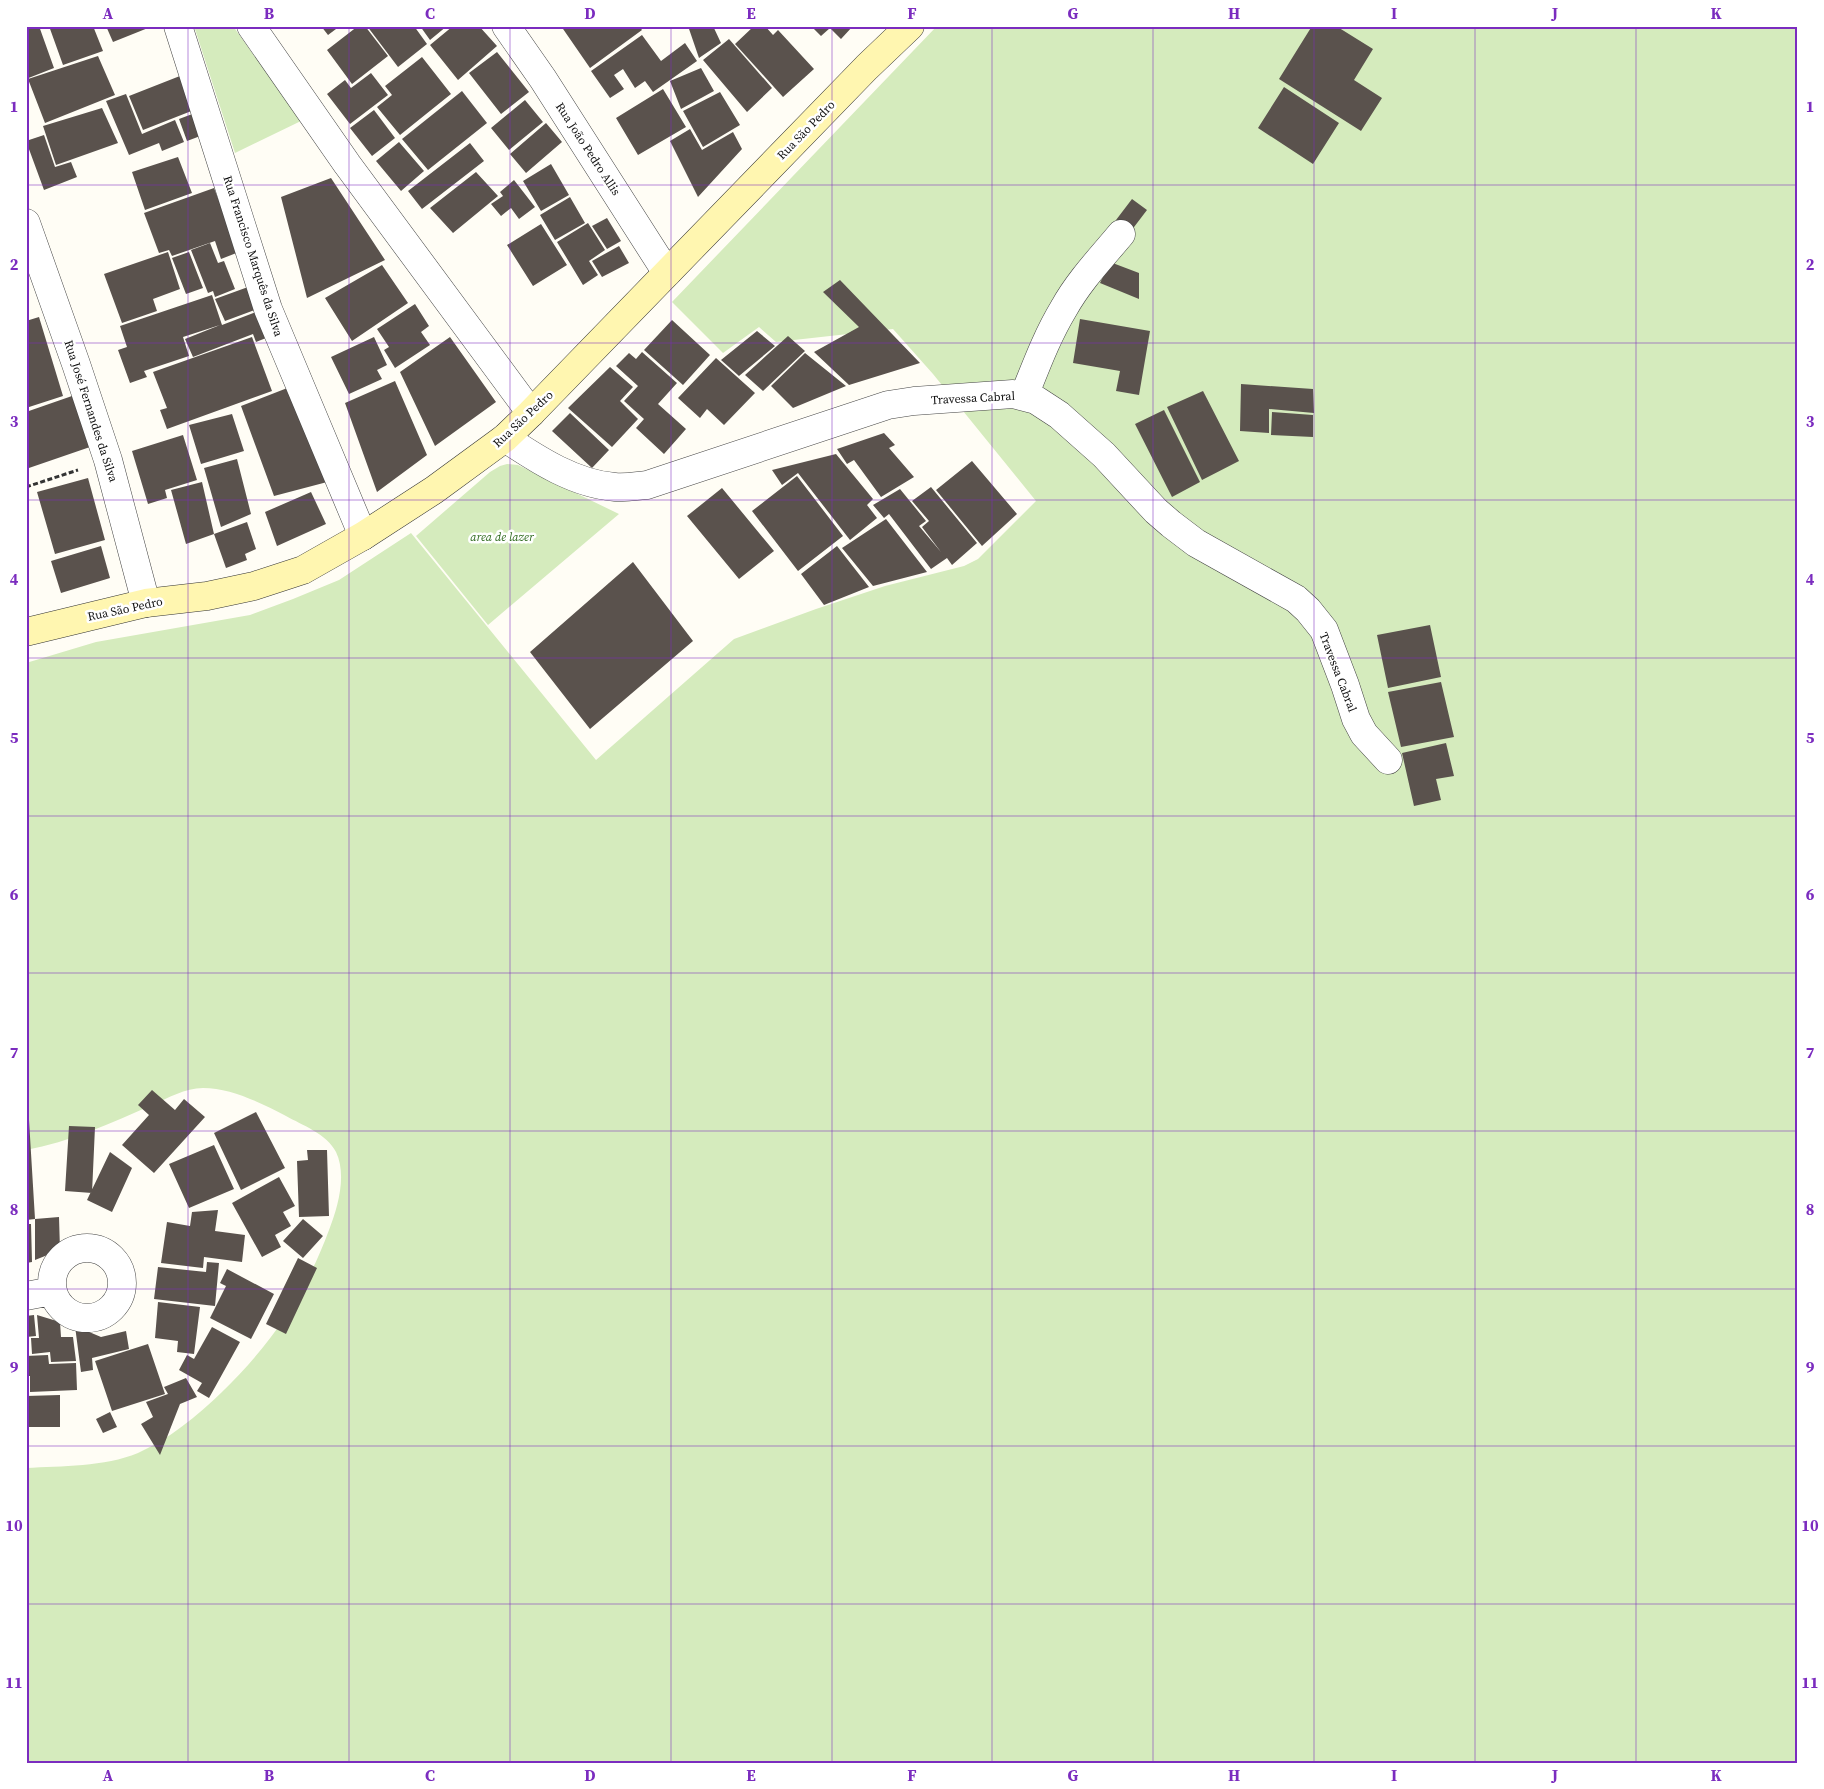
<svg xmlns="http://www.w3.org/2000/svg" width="1824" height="1789" font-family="'Source Serif 4',serif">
<rect width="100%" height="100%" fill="#fffdf5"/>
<path fill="#d5ebbd" d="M 194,26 L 233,26 L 301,121 L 235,153 Z
M 937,26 L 1798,26 L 1798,1763 L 26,1763 L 26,1468 C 62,1466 104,1467 138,1453 C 169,1439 197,1416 222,1392 C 272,1343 305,1295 329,1230 C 338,1207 347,1175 336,1152 C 327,1134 302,1125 286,1116 C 261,1103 231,1088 203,1088 C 185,1088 168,1098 152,1105 C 112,1123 69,1142 26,1150 L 26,663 L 96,642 L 250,615 L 293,599 L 339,580 L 411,533 L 596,760 L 734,639 L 816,609 L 885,586 L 964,566 L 978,559 L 1036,501 L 933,374 L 893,329 L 776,342 L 759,327 L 723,353 L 672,302 Z
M 507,464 L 518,465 L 619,514 L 488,625 L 416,536 L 490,472 L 500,466 Z"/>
<path fill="#5a524d" d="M 26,26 L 39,26 L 54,68 L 26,79 Z
M 49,26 L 93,26 L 103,51 L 63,65 Z
M 106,26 L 153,26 L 113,42 Z
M 321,26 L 340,26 L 328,35 Z
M 358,26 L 365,26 L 388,56 L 352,84 L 327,50 Z
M 367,26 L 414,26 L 427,44 L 398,67 Z
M 420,26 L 447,26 L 430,40 Z
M 453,26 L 479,26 L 497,46 L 458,80 L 430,45 Z
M 561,26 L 639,26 L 642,30 L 590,68 Z
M 688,26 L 713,26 L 721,43 L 699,58 Z
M 754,26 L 765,26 L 773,35 L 778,30 L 814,69 L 783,97 L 735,44 Z
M 811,26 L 853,26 L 841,39 L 830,28 L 821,36 Z
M 1312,26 L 1336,26 L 1373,49 L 1354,80 L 1382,98 L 1361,131 L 1279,79 Z
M 642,35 L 661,61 L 685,43 L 697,61 L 653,92 L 645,81 L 635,88 L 623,69 L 614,75 L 624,89 L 610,98 L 591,71 Z
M 729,39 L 772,88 L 747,112 L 703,60 Z
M 497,52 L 529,92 L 501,114 L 469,73 Z
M 98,56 L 115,95 L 45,123 L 28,79 Z
M 422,57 L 451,94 L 400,135 L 377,107 L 392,95 L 385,86 Z
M 701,68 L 714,91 L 681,109 L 670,81 Z
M 371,73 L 388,95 L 350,124 L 327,94 L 345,80 L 351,88 Z
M 185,74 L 194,110 L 143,130 L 129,96 Z
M 1284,87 L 1339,123 L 1313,164 L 1258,128 Z
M 663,89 L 686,127 L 638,155 L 616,118 Z
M 462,91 L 487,123 L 428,170 L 402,139 Z
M 720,92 L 740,125 L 703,147 L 683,111 Z
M 126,94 L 142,134 L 175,120 L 184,142 L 162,151 L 159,143 L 129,155 L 106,101 Z
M 525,100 L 543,122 L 509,150 L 491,128 Z
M 102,108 L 118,143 L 56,165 L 43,126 Z
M 374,110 L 395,138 L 372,156 L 350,128 Z
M 195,113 L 203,135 L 187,141 L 179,119 Z
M 546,123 L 562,142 L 526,173 L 510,154 Z
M 690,129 L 702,150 L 733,132 L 742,149 L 698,197 L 670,141 Z
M 44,135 L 55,167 L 71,162 L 77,177 L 44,190 L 26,141 Z
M 399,142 L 424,171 L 401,191 L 376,161 Z
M 470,143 L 484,161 L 422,209 L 408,191 Z
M 178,157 L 192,193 L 145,210 L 132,172 Z
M 551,164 L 569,195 L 541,211 L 523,181 Z
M 476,172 L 498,196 L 453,233 L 430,208 Z
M 331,178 L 385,260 L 307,298 L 281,197 Z
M 514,180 L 535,207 L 519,219 L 511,208 L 501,216 L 491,204 L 503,196 L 500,192 Z
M 214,188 L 239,252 L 221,259 L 215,241 L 172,256 L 169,250 L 159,253 L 144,213 Z
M 570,197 L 585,223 L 555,240 L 540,215 Z
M 1132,199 L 1147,210 L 1131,231 L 1116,220 Z
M 607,218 L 621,241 L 607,249 L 592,226 Z
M 588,223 L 605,250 L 589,261 L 598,275 L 583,285 L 557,242 Z
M 541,224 L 567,265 L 533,286 L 507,245 Z
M 210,243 L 218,263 L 224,261 L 235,289 L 215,297 L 213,291 L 208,293 L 191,250 Z
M 619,246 L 629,263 L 602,277 L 592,261 Z
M 168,252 L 180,289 L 153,299 L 157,311 L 122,323 L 104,274 Z
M 189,252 L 203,288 L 186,294 L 172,258 Z
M 1110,262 L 1139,273 L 1139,299 L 1100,283 Z
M 382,265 L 408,303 L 352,341 L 325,298 Z
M 840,280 L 920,363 L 849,385 L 814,352 L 859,327 L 823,292 Z
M 248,287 L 257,309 L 225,321 L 215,299 Z
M 212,295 L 222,325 L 256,312 L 266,338 L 256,342 L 253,334 L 193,357 L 185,339 L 220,325 L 183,337 L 189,356 L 144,371 L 147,377 L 130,383 L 118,350 L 127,347 L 120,326 Z
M 415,304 L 429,326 L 421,332 L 430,345 L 395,368 L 384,350 L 389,347 L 377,329 Z
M 39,317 L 63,396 L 26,408 L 26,321 Z
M 1080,319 L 1150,331 L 1139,395 L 1116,391 L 1120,371 L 1073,363 Z
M 672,320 L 710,355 L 683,385 L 644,350 Z
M 757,331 L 775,346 L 739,376 L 721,360 Z
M 788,336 L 805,351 L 763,391 L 745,375 Z
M 252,337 L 272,391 L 167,429 L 160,410 L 167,408 L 153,372 Z
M 374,337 L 387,365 L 377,370 L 382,379 L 349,394 L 331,357 Z
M 450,337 L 496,402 L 435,446 L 400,372 Z
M 642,352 L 677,383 L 658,404 L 686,429 L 664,454 L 636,428 L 644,419 L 624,401 L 638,386 L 616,366 L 629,353 L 636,359 Z
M 805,353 L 846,386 L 793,408 L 771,386 Z
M 716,358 L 755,393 L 724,425 L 707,409 L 700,418 L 678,398 Z
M 610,367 L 633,387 L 620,401 L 638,419 L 612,447 L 568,408 Z
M 395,381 L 427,455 L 377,492 L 345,403 Z
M 1241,384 L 1313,389 L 1314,413 L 1269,409 L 1269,433 L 1240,431 Z
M 295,385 L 331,481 L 274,496 L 241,406 Z
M 1203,391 L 1239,461 L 1202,480 L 1167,407 Z
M 72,396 L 90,447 L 26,469 L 26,412 Z
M 1164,410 L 1200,482 L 1172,497 L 1135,424 Z
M 1272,412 L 1313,415 L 1313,437 L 1271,435 Z
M 570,413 L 609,450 L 592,468 L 552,431 Z
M 232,414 L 244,451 L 201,464 L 189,425 Z
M 884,433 L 895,445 L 889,448 L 914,477 L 881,497 L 854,460 L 847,464 L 837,449 Z
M 183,435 L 197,480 L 165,490 L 167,498 L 148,504 L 132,451 Z
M 836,454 L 873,499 L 867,505 L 877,518 L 850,540 L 798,473 L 782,485 L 772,470 Z
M 237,459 L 251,514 L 221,527 L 204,468 Z
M 972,461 L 1017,514 L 982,546 L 936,490 Z
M 797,476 L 843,536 L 798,571 L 752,511 Z
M 88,478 L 105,540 L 55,554 L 37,492 Z
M 202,482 L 214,534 L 247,522 L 256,549 L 245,554 L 247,560 L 226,568 L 214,534 L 186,544 L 171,490 Z
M 931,487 L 977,543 L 952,565 L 947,558 L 931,569 L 889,514 L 884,518 L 873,505 L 900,489 L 926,521 L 919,526 L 941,552 L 922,527 L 929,521 L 912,501 Z
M 722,488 L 774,551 L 739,579 L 687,516 Z
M 311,492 L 326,524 L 277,546 L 265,512 Z
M 886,519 L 927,572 L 873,586 L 842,548 Z
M 101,546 L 110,578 L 61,593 L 51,561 Z
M 837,546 L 869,587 L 824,605 L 801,574 Z
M 633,562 L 693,641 L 590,729 L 530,652 Z
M 1430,625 L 1441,677 L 1388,688 L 1377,635 Z
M 1441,682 L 1454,737 L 1401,747 L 1388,692 Z
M 1446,743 L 1454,776 L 1436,779 L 1441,800 L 1414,806 L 1402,753 Z
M 152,1090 L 175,1110 L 184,1099 L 205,1117 L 154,1173 L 122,1145 L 149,1115 L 138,1105 Z
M 256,1112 L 285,1168 L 241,1190 L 214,1133 Z
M 26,1120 L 29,1120 L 35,1219 L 26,1220 Z
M 69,1126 L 95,1127 L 92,1193 L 65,1191 Z
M 214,1145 L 234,1189 L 189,1208 L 169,1164 Z
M 307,1150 L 327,1150 L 329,1216 L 299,1217 L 297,1161 L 308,1160 Z
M 110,1152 L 132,1168 L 112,1212 L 87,1200 Z
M 279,1177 L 295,1206 L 283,1212 L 291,1226 L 275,1235 L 281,1247 L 262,1257 L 232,1203 Z
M 218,1210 L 215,1231 L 245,1235 L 242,1262 L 204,1257 L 203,1268 L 161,1263 L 167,1222 L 190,1226 L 192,1212 Z
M 59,1217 L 60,1250 L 35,1260 L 35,1219 Z
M 303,1219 L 323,1236 L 303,1258 L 283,1241 Z
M 26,1224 L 31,1224 L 32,1262 L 26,1263 Z
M 298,1258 L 317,1268 L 286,1334 L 266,1324 Z
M 207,1262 L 219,1263 L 215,1306 L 154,1299 L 158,1267 L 206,1272 Z
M 227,1269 L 274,1294 L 251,1339 L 210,1318 L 226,1286 L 220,1283 Z
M 158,1302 L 200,1307 L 194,1354 L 177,1352 L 178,1341 L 155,1338 Z
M 34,1315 L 36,1336 L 26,1337 L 26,1316 Z
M 37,1315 L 60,1322 L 61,1337 L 73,1337 L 76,1361 L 51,1362 L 50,1352 L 32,1354 L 31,1338 L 39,1338 Z
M 75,1326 L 101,1337 L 126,1331 L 129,1349 L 92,1358 L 93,1370 L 81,1372 Z
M 212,1327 L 240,1342 L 209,1398 L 197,1391 L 202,1383 L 179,1370 L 187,1355 L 194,1359 Z
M 148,1344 L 165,1394 L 112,1411 L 95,1361 Z
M 48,1355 L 49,1364 L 76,1363 L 77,1390 L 30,1392 L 30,1376 L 26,1376 L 26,1356 Z
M 186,1378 L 197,1397 L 180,1404 L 160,1455 L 141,1424 L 153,1417 L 146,1402 L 168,1394 L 164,1387 Z
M 60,1395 L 60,1427 L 26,1427 L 26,1396 Z
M 110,1412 L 117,1427 L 103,1433 L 96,1419 Z"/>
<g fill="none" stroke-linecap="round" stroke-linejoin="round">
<defs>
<path id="street" d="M 178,26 L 268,309 L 363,536
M 251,26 L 347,164 L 531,413
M 506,26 L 543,79 L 667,273
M 26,223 L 76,364 L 108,460 L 146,603
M 1024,396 C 1036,366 1047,336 1064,308 C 1079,281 1101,258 1121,234
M 505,438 C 538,460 575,484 615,487 C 626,488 636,486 647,485 L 888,405 L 914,401 L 1013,394 L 1036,400 L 1059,415 L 1104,455 L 1156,511 L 1171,524 L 1196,543 L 1296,599 L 1308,610 L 1324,630 L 1345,685 L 1356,719 L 1364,734 L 1388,760
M52 1283a35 35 0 1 1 70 0a35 35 0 1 1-70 0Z
M 26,1296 L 52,1291"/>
<path id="secondary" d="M 26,632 L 146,603 L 207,596 L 254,586 L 303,570 L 363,536 L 434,490 L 505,438 L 531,413 L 867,67 L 910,26"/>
</defs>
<use href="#street" stroke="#444" stroke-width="29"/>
<use href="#secondary" stroke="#333" stroke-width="29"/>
<path stroke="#333" stroke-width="3" stroke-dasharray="5 2.5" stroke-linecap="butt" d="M 26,487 L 78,470"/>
<use href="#street" stroke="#fff" stroke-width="28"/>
<use href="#secondary" stroke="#fff6b0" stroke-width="28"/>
</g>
<path fill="none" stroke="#7b2cbf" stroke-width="1" stroke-opacity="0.55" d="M 188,26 L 188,1763M 349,26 L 349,1763M 510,26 L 510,1763M 671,26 L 671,1763M 832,26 L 832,1763M 992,26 L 992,1763M 1153,26 L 1153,1763M 1314,26 L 1314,1763M 1475,26 L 1475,1763M 1636,26 L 1636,1763M 26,185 L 1798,185M 26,343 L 1798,343M 26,500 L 1798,500M 26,658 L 1798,658M 26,816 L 1798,816M 26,973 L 1798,973M 26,1131 L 1798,1131M 26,1289 L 1798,1289M 26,1446 L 1798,1446M 26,1604 L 1798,1604"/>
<g text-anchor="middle" stroke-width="5" stroke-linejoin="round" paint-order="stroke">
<g font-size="12" fill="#111" stroke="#fff">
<text transform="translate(806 130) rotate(-46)" y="4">Rua São Pedro</text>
<text transform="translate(588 149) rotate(57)" y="4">Rua João Pedro Allis</text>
<text transform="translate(253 256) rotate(72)" y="4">Rua Francisco Marquês da Silva</text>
<text transform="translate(973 398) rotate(-3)" y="4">Travessa Cabral</text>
<text transform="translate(91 411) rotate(72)" y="4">Rua José Fernandes da Silva</text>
<text transform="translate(523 419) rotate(-43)" y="4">Rua São Pedro</text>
<text transform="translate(125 609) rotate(-12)" y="4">Rua São Pedro</text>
<text transform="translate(1338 672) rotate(69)" y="4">Travessa Cabral</text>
</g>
<g font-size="12" font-style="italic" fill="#2f6b1f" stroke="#fff">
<text x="502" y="541">area de lazer</text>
</g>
</g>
<rect width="1824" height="1789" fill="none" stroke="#ffffff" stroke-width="55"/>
<rect x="28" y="28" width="1768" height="1734" fill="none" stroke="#7b2cbf" stroke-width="2"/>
<g font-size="16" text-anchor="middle" font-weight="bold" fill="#7b2cbf">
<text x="108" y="19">A</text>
<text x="269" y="19">B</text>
<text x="430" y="19">C</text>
<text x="590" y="19">D</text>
<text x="751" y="19">E</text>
<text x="912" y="19">F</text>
<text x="1073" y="19">G</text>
<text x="1234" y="19">H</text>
<text x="1394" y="19">I</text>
<text x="1555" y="19">J</text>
<text x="1716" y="19">K</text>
<text x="14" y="112">1</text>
<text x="1810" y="112">1</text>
<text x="14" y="270">2</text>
<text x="1810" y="270">2</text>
<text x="14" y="427">3</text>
<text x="1810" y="427">3</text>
<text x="14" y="585">4</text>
<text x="1810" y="585">4</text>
<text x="14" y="743">5</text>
<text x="1810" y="743">5</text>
<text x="14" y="900">6</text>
<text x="1810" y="900">6</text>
<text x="14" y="1058">7</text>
<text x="1810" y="1058">7</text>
<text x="14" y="1215">8</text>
<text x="1810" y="1215">8</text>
<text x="14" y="1373">9</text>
<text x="1810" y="1373">9</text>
<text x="14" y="1531">10</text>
<text x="1810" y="1531">10</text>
<text x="14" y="1688">11</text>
<text x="1810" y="1688">11</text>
<text x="108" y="1781">A</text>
<text x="269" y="1781">B</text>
<text x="430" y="1781">C</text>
<text x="590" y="1781">D</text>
<text x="751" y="1781">E</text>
<text x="912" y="1781">F</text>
<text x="1073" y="1781">G</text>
<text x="1234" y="1781">H</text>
<text x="1394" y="1781">I</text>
<text x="1555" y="1781">J</text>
<text x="1716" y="1781">K</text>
</g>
</svg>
